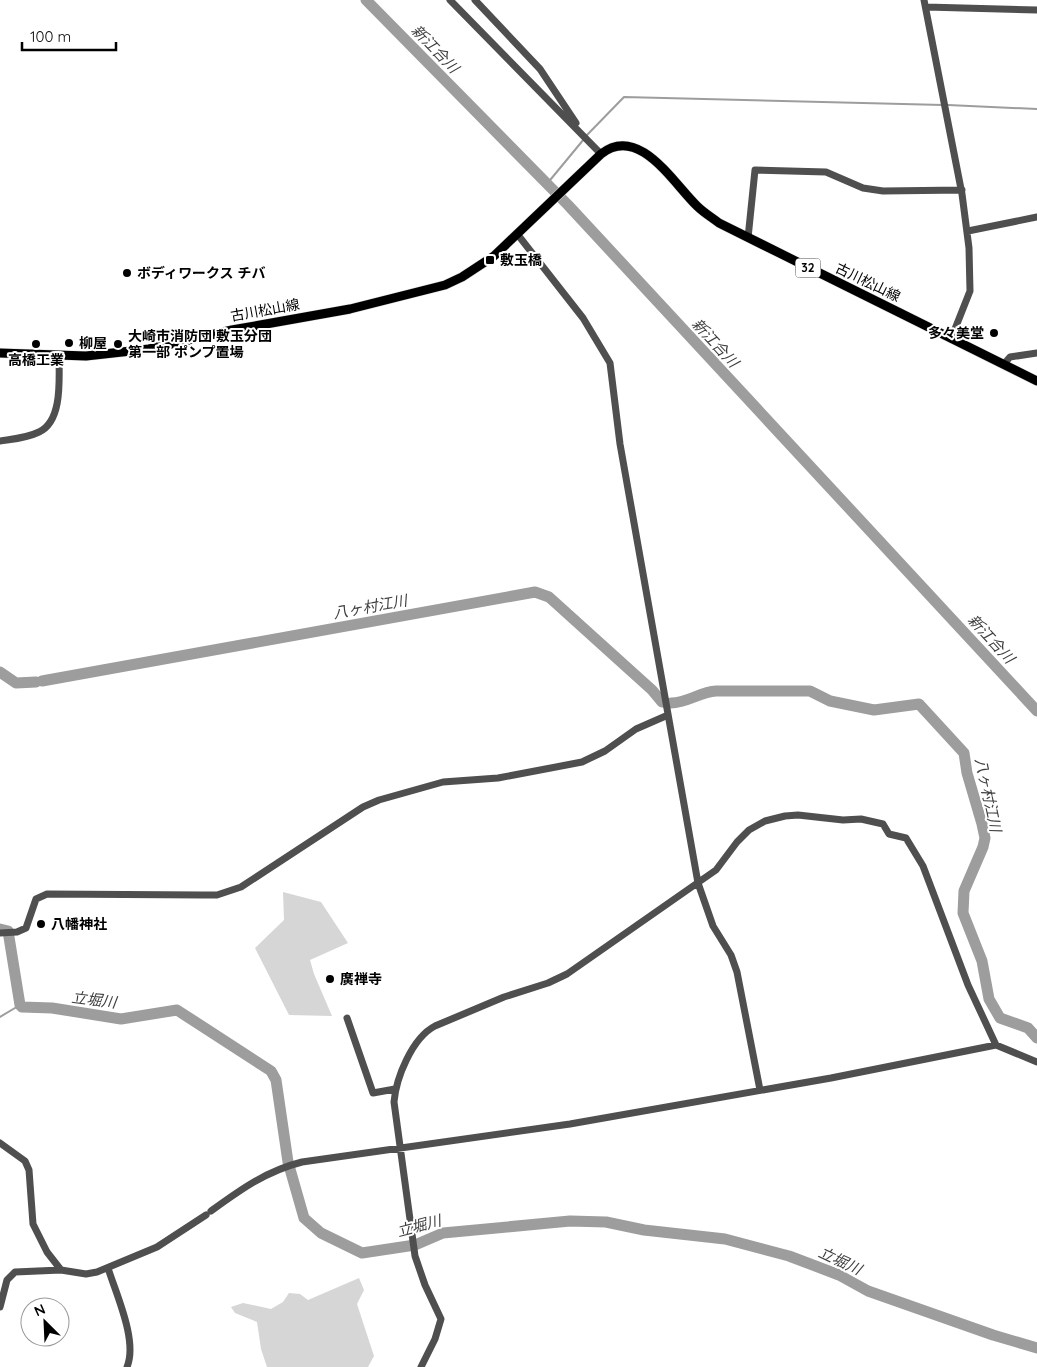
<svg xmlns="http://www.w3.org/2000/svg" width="1037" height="1367" font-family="Quicksand,'Noto Sans JP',sans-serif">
<rect width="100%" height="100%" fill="#fff"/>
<path fill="#d6d6d6" d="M 283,892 L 321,902 L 348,943 L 310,960 L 314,974 L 332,1016 L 289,1015 L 255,948 L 284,920 Z
M 359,1278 L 364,1290 L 357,1304 L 374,1356 L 368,1367 L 267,1367 L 261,1349 L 257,1322 L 235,1313 L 231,1307 L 243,1303 L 271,1309 L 283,1302 L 289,1293 L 300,1294 L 308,1300 Z"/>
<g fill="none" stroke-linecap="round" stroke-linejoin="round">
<path stroke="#9d9d9d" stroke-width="2" d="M 948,105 L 1037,109
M 587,135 L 624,97 L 943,105
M 546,185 L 584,139
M 0,1017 L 20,1005"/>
<path stroke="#9d9d9d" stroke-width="11" d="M 366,0 L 568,205 L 1037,711
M 0,672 L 16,683 L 36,682
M 42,681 L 535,592 L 549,597 L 652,690 L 662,702 L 665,702
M 671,703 C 687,703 700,692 716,691 L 810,691 L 830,701 L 874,710 L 919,704 L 964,753 L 967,773 L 982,824 L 985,838 L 983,847 L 964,891 L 963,913 L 982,961 L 989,999 L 1000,1018 L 1028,1028 L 1037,1038
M 0,929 L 8,931 L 20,1005 L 22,1007 L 52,1008 L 121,1019 L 177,1010 L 271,1071 L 276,1080 L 288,1162 L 304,1218 L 321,1233 L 362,1253 L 415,1245 L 443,1233 L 570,1221 L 606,1222 L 644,1230 L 725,1239 L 789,1256 L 839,1275 L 868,1291 L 993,1335 L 1037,1348"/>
<defs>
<path id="major" d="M 0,353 L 86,356 L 149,349 L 232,330 L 350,309 L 445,285 L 462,277 L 494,256 L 601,154 C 639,124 673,183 697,206 C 703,212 711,217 719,223 L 1037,381"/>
</defs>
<use href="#major" stroke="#dbdbdb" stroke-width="10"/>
<path stroke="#4f4f4f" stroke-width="7" d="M 450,0 L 601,154
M 475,0 L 540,69 L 576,123
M 924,0 L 962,194 L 969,248 L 970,291 L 951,339
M 926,7 L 1037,10
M 968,231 L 1037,217
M 518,235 L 583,318 L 610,363 L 620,444 L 698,883 L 713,926 L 731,955 L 737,972 L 760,1090
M 748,238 L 755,170 L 826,172 L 863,188 L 883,191 L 962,190
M 1004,364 L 1010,357 L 1037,353
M 0,441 C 13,439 27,438 39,432 C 63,421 59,378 59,356
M 0,933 L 17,932 L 26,928 L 36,899 L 47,894 L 203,895 L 217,895 L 241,887 L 363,807 L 379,800 L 443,782 L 498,778 L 582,762 L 605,751 L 636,729 L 668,715
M 347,1018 L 373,1093 L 395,1089
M 0,1143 L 25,1161 L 29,1170 L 33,1224 L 47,1252 L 61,1270
M 211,1211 C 240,1190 266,1171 302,1162 L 570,1124 L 831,1078 L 996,1045 L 1037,1062
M 108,1268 C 116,1294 138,1341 127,1367
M 0,1307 L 7,1280 L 15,1272 L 61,1270 L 86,1274 L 97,1272 L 157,1247 L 206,1215
M 421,1367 L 435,1339 L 441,1319 L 425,1285 L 415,1256 L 394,1102 C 396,1078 412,1038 435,1026 L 504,997 L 548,983 L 567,974 L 716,870 L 737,842 L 749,830 L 765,821 L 785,816 L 798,815 L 843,820 L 861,819 L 883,824 L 889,834 L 906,838 L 923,866 L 968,985 L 996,1045"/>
<use href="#major" stroke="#000" stroke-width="9"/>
</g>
<g fill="#000" stroke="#fff" stroke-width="2">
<rect x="485" y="255" width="10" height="10" rx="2.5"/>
<circle cx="127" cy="273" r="5"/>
<circle cx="994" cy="333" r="5"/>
<circle cx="69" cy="343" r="5"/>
<circle cx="36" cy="344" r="5"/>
<circle cx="118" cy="344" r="5"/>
<circle cx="41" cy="924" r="5"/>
<circle cx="330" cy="979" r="5"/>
</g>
<g text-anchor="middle" stroke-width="4" stroke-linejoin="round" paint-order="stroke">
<rect fill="#fff" stroke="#4c4c4c" stroke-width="1" x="795.5" y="258.5" width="25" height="19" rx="4"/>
<g font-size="12" font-weight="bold" fill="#000">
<text x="808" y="272">32</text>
</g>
<g font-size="14" font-weight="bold" fill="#000" stroke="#fff" text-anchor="start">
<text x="500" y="265">敷玉橋</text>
<text x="137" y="278">ボディワークス チバ</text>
<text x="984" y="338" text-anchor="end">多々美堂</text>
<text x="128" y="341">大崎市消防団 敷玉分団<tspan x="128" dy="16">第一部 ポンプ置場</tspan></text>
<text x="79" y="348">柳屋</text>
<text x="36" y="365" text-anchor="middle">高橋工業</text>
<text x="51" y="929">八幡神社</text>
<text x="340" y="984">廣禅寺</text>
</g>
<g font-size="14" fill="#000" stroke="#fff">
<text transform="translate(868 282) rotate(26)" y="5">古川松山線</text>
<text transform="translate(265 310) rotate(-10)" y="5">古川松山線</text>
</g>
<g font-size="15" font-style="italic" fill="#3e3e3e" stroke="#fff">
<text transform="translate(435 49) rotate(46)" y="5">新江合川</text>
<text transform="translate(715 343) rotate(47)" y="5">新江合川</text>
<text transform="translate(370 607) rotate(-10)" y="5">八ヶ村江川</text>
<text transform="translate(991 639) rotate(47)" y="5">新江合川</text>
<text transform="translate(988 795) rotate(78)" y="5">八ヶ村江川</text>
<text transform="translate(94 1000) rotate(7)" y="5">立堀川</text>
<text transform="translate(419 1226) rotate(-15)" y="5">立堀川</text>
<text transform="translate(840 1261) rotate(25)" y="5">立堀川</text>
</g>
</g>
<g transform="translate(45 1322) rotate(336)"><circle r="24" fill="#ffffff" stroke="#999999"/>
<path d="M0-4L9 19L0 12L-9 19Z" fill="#000000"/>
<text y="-8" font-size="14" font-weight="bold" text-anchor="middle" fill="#000000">N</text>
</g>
<path d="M22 42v8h94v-8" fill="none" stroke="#000000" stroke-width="2.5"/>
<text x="30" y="42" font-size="15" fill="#000000" stroke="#ffffff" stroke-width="4" paint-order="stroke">100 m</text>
</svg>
